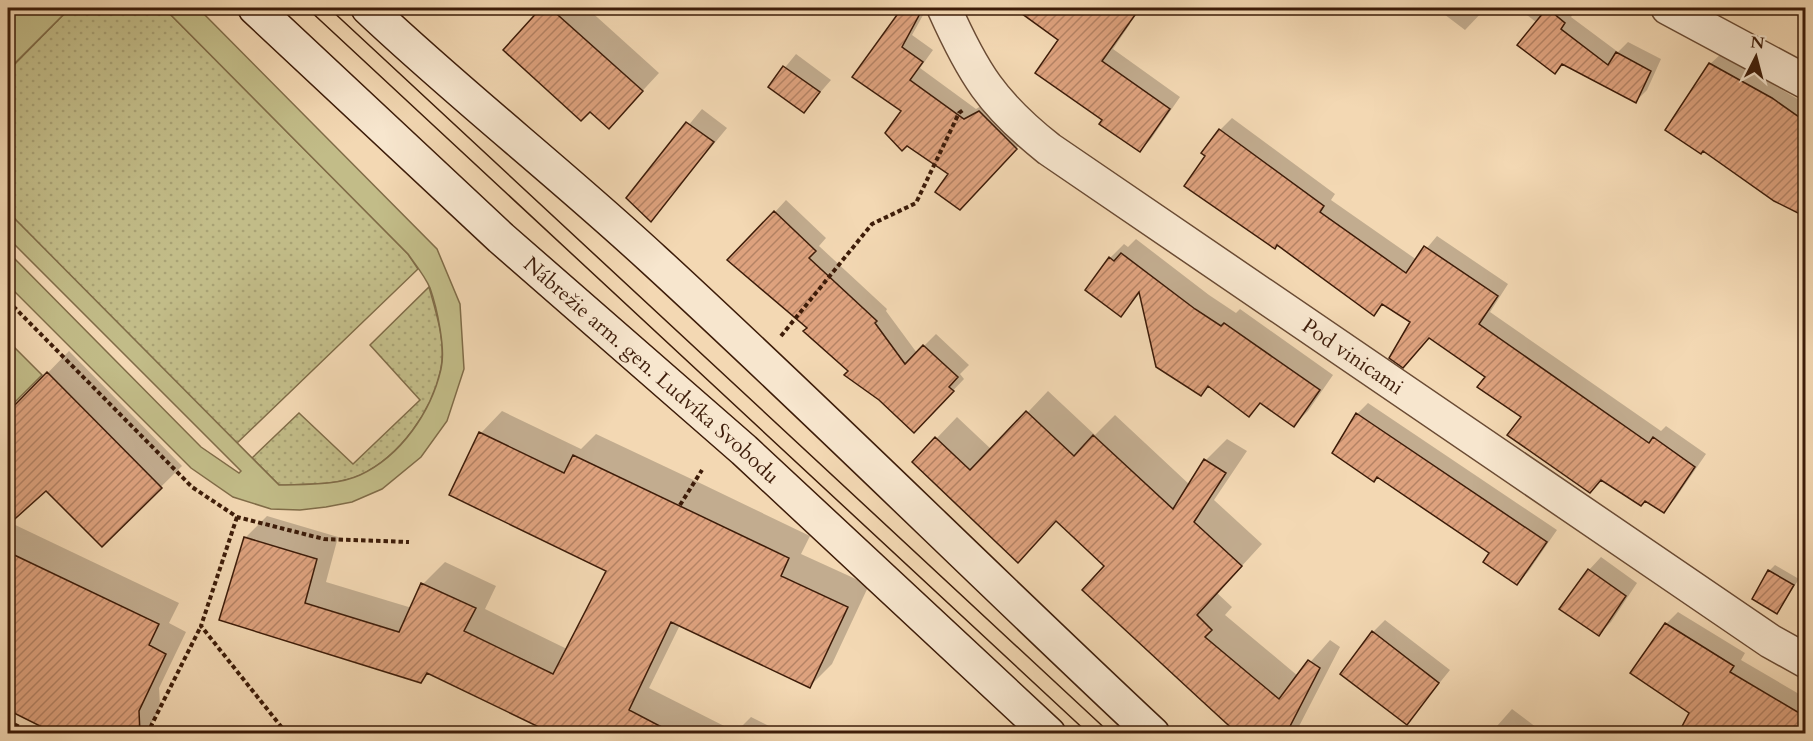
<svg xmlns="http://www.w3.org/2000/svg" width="1813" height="741" font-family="Cardo,serif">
<defs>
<pattern id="green-dots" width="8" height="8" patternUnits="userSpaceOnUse" patternTransform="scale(1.5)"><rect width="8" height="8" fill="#c2bc88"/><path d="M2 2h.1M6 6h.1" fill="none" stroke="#a8a174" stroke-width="1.8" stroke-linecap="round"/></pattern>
<pattern id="building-hatch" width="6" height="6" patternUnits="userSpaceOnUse" patternTransform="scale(1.5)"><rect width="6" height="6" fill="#dea27e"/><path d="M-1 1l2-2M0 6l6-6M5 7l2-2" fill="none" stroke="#b58365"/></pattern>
</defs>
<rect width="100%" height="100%" fill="#f3d8b3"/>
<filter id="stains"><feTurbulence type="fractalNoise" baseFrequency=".00333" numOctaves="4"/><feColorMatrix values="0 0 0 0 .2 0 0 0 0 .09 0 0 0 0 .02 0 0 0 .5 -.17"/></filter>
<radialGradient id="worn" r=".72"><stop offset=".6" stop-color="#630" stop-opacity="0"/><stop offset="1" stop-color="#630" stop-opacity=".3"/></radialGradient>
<path fill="url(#green-dots)" stroke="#806c48" stroke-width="1.5" d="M 70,8 L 164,8 L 408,254 L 418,269 L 236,444 L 8,212 L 8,65 L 11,68 Z
M 429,287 C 436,312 446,342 441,368 C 434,410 399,456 361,475 C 337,486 305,484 279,485 L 252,458 L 299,413 L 353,464 L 420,400 L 370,345 Z"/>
<path fill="#c2bc88" stroke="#806c48" stroke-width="1.5" d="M 8,8 L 70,8 L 10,68 L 8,65 Z
M 164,8 L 198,8 L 437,249 L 460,304 L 464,369 L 447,421 L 421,457 L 382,489 L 352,502 L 326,507 L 300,510 L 271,509 L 233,497 L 191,468 L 8,285 L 8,252 L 201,447 L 239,473 L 241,471 L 8,238 L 8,212 L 279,485 C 304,484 336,486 360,475 C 401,456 431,412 441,369 C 446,349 437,308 430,288 C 425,276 415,264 408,254 Z
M 8,341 L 42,375 L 8,409 Z"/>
<path fill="#0003" d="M 544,8 L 587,8 L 659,73 L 609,127 L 506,50 Z
M 849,8 L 867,8 L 859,15 Z
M 904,8 L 927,8 L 912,35 L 933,50 L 920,68 L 976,109 L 991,100 L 1027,137 L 971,196 L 950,174 L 903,111 L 854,77 Z
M 1016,8 L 1106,8 L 1130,24 L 1113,49 L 1180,97 L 1151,139 L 1140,151 L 1104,119 L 1060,40 Z
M 1436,8 L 1486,8 L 1465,30 Z
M 1518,8 L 1571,8 L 1575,11 L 1571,17 L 1618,52 L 1628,42 L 1661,59 L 1647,90 L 1636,101 L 1563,63 L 1554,72 L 1536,22 Z
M 796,54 L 831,80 L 804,111 L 770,86 Z
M 1721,54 L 1806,104 L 1806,214 L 1703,149 L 1710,64 Z
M 702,109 L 727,128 L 651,220 L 628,198 Z
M 1232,118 L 1335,194 L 1331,200 L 1417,260 L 1437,236 L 1508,284 L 1490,312 L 1661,431 L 1666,426 L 1706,454 L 1675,499 L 1663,511 L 1523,417 L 1487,376 L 1430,336 L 1403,366 L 1412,322 L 1384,303 L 1373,314 L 1207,156 L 1220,130 Z
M 786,200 L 826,238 L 819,246 L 887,309 L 886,311 L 917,353 L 936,334 L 969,365 L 960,374 L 964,379 L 926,419 L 850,371 L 809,328 L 775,212 Z
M 1136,239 L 1209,295 L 1236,313 L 1240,309 L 1333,375 L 1308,411 L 1294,425 L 1261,402 L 1249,415 L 1209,386 L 1201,394 L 1141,292 L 1120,315 L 1087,289 L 1110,258 L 1124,244 L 1128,247 Z
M 69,351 L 182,466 L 102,545 L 46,489 L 9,522 L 179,603 L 169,623 L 186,632 L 159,688 L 160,706 L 154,720 L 140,734 L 59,734 L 8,709 L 8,414 Z
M 1048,391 L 1095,435 L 1115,415 L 1190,485 L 1206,460 L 1227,439 L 1247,451 L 1214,500 L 1262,544 L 1217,593 L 1232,607 L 1225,615 L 1298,676 L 1330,640 L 1340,647 L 1295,734 L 1240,734 L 1106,566 L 1057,520 L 1018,561 L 914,462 L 957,417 L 992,450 Z
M 1368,403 L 1557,530 L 1528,572 L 1517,584 L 1491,552 L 1357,414 Z
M 502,411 L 581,449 L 596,434 L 702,484 L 810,536 L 801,554 L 869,585 L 832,664 L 810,686 L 680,625 L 649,688 L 736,732 L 751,717 L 785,734 L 533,734 L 537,724 L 429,673 L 421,681 L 220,619 L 245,538 L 267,516 L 338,537 L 326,582 L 412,608 L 423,584 L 445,562 L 496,586 L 485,609 L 567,649 L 608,570 L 481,433 Z
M 1601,557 L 1637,583 L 1611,622 L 1599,634 L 1562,609 L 1589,570 Z
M 1775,565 L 1799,579 L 1777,613 L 1769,571 Z
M 1678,612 L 1745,653 L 1741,660 L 1799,694 L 1806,689 L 1806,734 L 1690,713 L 1666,624 Z
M 1385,620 L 1450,670 L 1407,723 L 1373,632 Z
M 1512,709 L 1545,734 L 1490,734 Z"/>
<path fill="url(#building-hatch)" stroke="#3d1c09" stroke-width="1.5" d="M 541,8 L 550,8 L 643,91 L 609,129 L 590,112 L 581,121 L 503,50 Z
M 902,8 L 923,8 L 902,47 L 923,62 L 910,80 L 964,119 L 979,111 L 1017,149 L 960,210 L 935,192 L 948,174 L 907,146 L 902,151 L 885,133 L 901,111 L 852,77 Z
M 1014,8 L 1140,8 L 1102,61 L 1170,109 L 1140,152 L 1099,124 L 1102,120 L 1035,73 L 1058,40 Z
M 1547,8 L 1565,23 L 1561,29 L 1608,65 L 1616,52 L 1651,71 L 1636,103 L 1562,64 L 1555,74 L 1517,45 Z
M 1709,63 L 1772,98 L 1806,122 L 1806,217 L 1774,201 L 1703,151 L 1701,154 L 1665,130 Z
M 783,66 L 820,92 L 804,113 L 768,87 Z
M 686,122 L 714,142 L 651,222 L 626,198 Z
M 1219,129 L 1324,206 L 1320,212 L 1406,273 L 1424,246 L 1498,296 L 1479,324 L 1649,443 L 1653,437 L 1695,467 L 1664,513 L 1645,501 L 1641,506 L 1601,480 L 1590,493 L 1507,435 L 1521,417 L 1477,387 L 1485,377 L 1429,338 L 1403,368 L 1389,358 L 1410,322 L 1382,304 L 1374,316 L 1277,245 L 1275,249 L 1184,186 L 1205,156 L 1201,153 Z
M 774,211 L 816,251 L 809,258 L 877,321 L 875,323 L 905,364 L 923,345 L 958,377 L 949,387 L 954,391 L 914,433 L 879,400 L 844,375 L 848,371 L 803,331 L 807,328 L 727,260 Z
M 1121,253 L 1195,309 L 1221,326 L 1224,323 L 1320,390 L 1294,427 L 1260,403 L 1249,417 L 1208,386 L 1201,396 L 1156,367 L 1139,292 L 1121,317 L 1085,290 L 1109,257 L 1114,261 Z
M 47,372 L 162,488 L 102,547 L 46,491 L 8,525 L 8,412 Z
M 1026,411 L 1074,456 L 1093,435 L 1173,509 L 1204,459 L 1226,473 L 1194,522 L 1242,566 L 1197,615 L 1212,630 L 1205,637 L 1279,699 L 1308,660 L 1320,668 L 1286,734 L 1238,734 L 1202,701 L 1082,590 L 1104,566 L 1056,521 L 1018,563 L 912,462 L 935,437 L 970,470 Z
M 1356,413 L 1547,542 L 1517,585 L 1483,562 L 1489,553 L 1377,477 L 1374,482 L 1332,453 Z
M 479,432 L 564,473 L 573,455 L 789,558 L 781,576 L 848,607 L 810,688 L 671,622 L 629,710 L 675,734 L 535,734 L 539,727 L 427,673 L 421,683 L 219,620 L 244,537 L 317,559 L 305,603 L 399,632 L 421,583 L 476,608 L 464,631 L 553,674 L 606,571 L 449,495 Z
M 8,552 L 159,624 L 149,645 L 166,654 L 139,711 L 140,734 L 56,734 L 8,710 Z
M 1588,569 L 1626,596 L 1599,636 L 1559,609 Z
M 1768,570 L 1794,585 L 1777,614 L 1752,599 Z
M 1665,623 L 1734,666 L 1730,672 L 1806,717 L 1806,734 L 1678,734 L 1689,713 L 1630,673 Z
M 1372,631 L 1439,683 L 1407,725 L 1340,674 Z"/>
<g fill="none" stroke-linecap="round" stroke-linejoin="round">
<defs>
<g id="street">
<path id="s1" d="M 944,8 C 973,73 992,104 1049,149 L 1770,641 L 1806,661"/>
<path d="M 1668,8 L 1806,82"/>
</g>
<g id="secondary">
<path id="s2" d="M 255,8 L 501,238 L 744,450 L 1049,734"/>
<path d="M 368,8 C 460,95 560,173 654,260 C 823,415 985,577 1153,734"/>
</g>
</defs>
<use href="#street" stroke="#6a4b34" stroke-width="36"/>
<use href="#secondary" stroke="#3d1c09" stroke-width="36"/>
<path stroke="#3d1c09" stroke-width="4" stroke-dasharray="4.5 3" stroke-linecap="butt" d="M 8,301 L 192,487 L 237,517 L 324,539 L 409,542
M 781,336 L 872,224 L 916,203 L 959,113 L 963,110
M 680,505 L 702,470
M 237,517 L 201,626 L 287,734
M 8,721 L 33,734
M 147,734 L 201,626"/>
<use href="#street" stroke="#f7e6ce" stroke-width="33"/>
<use href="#secondary" stroke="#f7e6ce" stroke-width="33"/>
<path stroke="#3d1c09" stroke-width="1.5" d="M 307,8 L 1089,734
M 329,8 L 1111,734"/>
</g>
<g text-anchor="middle" stroke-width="6" stroke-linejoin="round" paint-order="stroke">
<g font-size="21" fill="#3d1c09" stroke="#f7e6ce">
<text dy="7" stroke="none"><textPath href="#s1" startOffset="546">Pod vinicami</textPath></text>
<text dy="7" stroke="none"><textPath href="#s2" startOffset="537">Nábrežie arm. gen. Ludvíka Svobodu</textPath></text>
</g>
</g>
<rect width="1813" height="741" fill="none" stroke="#f3d8b3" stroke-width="30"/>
<rect x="9" y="9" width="1795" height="723" fill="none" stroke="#3d1c09" stroke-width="3"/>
<rect x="15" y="15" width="1783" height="711" fill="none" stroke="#3d1c09" stroke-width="1.5"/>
<g transform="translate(1756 57) rotate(6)" stroke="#f7e6ce" stroke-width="4.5" paint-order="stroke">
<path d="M0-4.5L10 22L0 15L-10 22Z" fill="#3d1c09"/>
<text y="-9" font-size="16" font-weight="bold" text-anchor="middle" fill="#3d1c09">N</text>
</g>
<rect width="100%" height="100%" filter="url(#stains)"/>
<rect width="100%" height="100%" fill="url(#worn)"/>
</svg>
